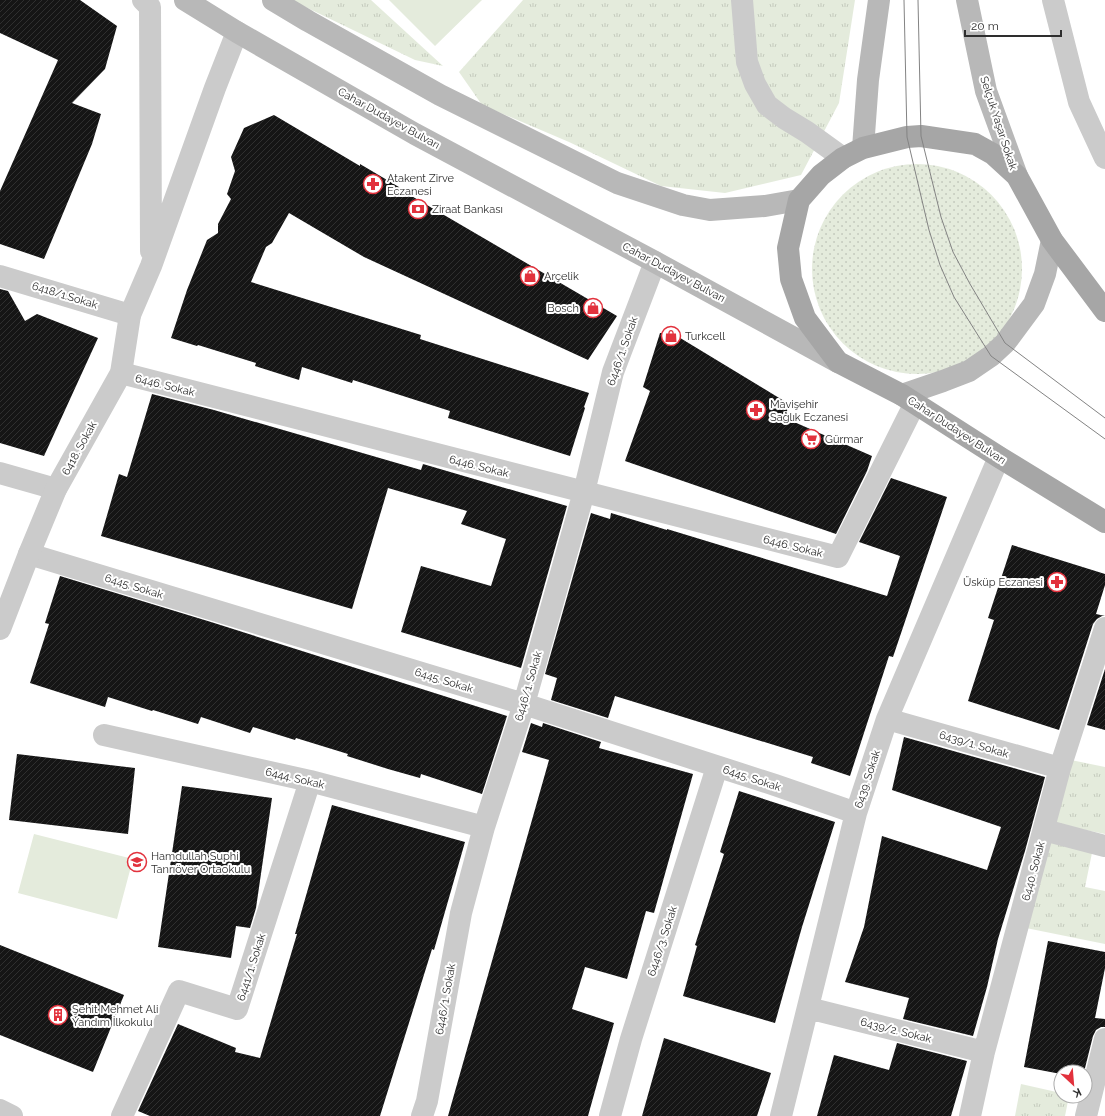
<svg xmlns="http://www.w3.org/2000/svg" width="1105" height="1116" font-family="Raleway,sans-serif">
<defs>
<pattern id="grass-dots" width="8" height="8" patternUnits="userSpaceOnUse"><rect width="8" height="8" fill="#e4ebdc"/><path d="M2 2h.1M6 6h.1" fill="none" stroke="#c4cabd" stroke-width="1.8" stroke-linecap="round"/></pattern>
<pattern id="park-tufts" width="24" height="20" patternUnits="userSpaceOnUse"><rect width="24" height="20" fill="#e4ebdc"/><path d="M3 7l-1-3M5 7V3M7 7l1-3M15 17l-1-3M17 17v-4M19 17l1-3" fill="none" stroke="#c4cabd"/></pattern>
<pattern id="building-hatch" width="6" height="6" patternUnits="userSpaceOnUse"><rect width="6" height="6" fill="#151515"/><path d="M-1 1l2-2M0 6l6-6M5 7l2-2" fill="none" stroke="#2f2f2f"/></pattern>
</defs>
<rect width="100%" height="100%" fill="#fff"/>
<path fill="url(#grass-dots)" d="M812 269a105 105 0 1 1 210 0a105 105 0 1 1-210 0Z"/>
<path fill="url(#park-tufts)" d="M 291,0 L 371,0 L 443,66 L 415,60 Z
M 523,0 L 855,0 L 839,103 L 801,175 L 725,193 L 661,186 L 569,142 L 482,105 L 459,72 Z
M 1071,760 L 1105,767 L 1105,834 L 1056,824 Z
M 1045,838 L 1093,848 L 1085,887 L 1105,891 L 1105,944 L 1026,928 Z
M 1021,1084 L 1061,1093 L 1061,1096 L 1069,1096 L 1065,1116 L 1015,1116 Z"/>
<path fill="#e4ebdc" d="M 389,0 L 482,0 L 435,46 Z
M 34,834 L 133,859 L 117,919 L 18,893 Z"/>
<path fill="url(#building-hatch)" d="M 0,0 L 80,0 L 117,26 L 105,69 L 72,103 L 101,114 L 92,144 L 44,259 L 0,244 L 0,191 L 58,60 L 0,33 Z
M 274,115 L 360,166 L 360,164 L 404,190 L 403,191 L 617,316 L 588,360 L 364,257 L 289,213 L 272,243 L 266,247 L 251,282 L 421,335 L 420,339 L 589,393 L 584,407 L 585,408 L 570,456 L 448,418 L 450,411 L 353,380 L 352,383 L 302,367 L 299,380 L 255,366 L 256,363 L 198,345 L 197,346 L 171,338 L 187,290 L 207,240 L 218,233 L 218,224 L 231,199 L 227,194 L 235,171 L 231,157 L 244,128 Z
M 0,289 L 8,291 L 25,321 L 37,314 L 98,338 L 44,456 L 0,443 Z
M 660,333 L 672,333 L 789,404 L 785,418 L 872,456 L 867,471 L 836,534 L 625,461 L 650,391 L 643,387 Z
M 152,394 L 214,410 L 421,470 L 423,464 L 567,506 L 521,668 L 401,632 L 421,566 L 491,586 L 506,539 L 461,524 L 467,511 L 388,488 L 352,609 L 101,536 L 119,474 L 127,477 Z
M 891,478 L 947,497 L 893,657 L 889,656 L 850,776 L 811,763 L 813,757 L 615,696 L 608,718 L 551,700 L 557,678 L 545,674 L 591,513 L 610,519 L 611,513 L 667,530 L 667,529 L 887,596 L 900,556 L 859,542 Z
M 1012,545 L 1105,574 L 1105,585 L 1096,614 L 1105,616 L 1102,616 L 1097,619 L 1093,624 L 1059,730 L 968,701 L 994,620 L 988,618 Z
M 60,576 L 211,622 L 507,716 L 482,794 L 421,774 L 420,778 L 388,769 L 347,756 L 348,754 L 296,738 L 295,740 L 253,727 L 250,733 L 201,717 L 198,724 L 153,710 L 152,711 L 108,697 L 105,707 L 30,683 L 49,624 L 45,623 Z
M 1105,669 L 1105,730 L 1087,725 Z
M 531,723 L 542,727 L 543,723 L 601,742 L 599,748 L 693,774 L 654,913 L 646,911 L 627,979 L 585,967 L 572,1009 L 614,1023 L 588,1116 L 448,1116 L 549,760 L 522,752 Z
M 904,737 L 1045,777 L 1025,851 L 998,939 L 987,987 L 973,1036 L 903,1019 L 909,998 L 845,982 L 864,927 L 882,836 L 987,870 L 1001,827 L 892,790 Z
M 17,754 L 135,768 L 128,834 L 9,820 Z
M 182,786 L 272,798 L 256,908 L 250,928 L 236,926 L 231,958 L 158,947 Z
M 739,791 L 835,822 L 802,927 L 775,1023 L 683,996 L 697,946 L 695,945 L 724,854 L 720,852 Z
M 332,805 L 465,842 L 434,950 L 432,949 L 380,1116 L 150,1116 L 138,1111 L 178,1024 L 236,1048 L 235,1052 L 260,1058 L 297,934 L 295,934 Z
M 1048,941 L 1105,952 L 1105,968 L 1095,1018 L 1105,1019 L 1105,1027 L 1101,1027 L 1096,1030 L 1093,1036 L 1084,1072 L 1061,1072 L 1061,1074 L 1024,1067 Z
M 0,945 L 124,995 L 93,1072 L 0,1035 Z
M 664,1038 L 771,1073 L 757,1116 L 642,1116 Z
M 897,1043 L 967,1061 L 951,1116 L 817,1116 L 834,1055 L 889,1070 Z"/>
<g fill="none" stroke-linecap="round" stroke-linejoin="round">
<path stroke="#cbcbcb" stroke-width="22" d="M 1053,0 L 1079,102 L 1105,158
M 0,276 L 130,315
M 121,373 L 838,557 L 915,403
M 0,473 L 56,489
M 29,554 L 524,704 L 775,785 L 856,813
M 887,719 L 1060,768
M 104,735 L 310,781 L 484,827
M 1044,830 L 1105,846
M 808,1008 L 984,1052
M 0,1110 L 12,1116
M 122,1116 L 179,991 L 237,1009 L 310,781
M 422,1116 L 427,1101 L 461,913 L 484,827 L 524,704 L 584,492 L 613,372 L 655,262
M 610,1116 L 631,1039 L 717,767
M 781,1116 L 856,813 L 887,719 L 999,457
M 970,1116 L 984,1052 L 1060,768 L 1105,628
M 1086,1116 L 1105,1039"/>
<path stroke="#cbcbcb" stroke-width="22" d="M 143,0 L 150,7 L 151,251
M 742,0 L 747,62 L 755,84 L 767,105 L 784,118 L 807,132 L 843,158
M 0,629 L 29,554 L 56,489 L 121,373 L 130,315 L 151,266 L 215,88 L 237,32"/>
<path stroke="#b8b8b8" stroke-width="22" d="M 185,0 L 237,32 L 415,134 L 655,262 L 838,362
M 273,0 L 308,21 L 440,95 L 617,183 L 683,205 L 710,210 L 765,206 L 799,200
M 967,0 L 986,91 L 1017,176
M 863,148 L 868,80 L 879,0
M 902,395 L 943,381 L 969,371 L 991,356 L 1005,343 L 1034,304 L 1045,274 L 1052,240"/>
<path stroke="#a6a6a6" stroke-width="22" d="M 1105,311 L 1052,240 L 1017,176 L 993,154 L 975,144 L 921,136 L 907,137 L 863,148 L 843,158 L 821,175 L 799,200 L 788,248 L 791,279 L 805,318 L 838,362 L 902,395 L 999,457 L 1105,522"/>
<path stroke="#838383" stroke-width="1" d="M 904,0 L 907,137 L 929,230 L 940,265 L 954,297 L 991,356 L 1105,439
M 918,0 L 921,136 L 941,217 L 953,252 L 970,284 L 1005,343 L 1105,418"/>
</g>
<defs>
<symbol id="pharmacy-ring" viewBox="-11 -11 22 22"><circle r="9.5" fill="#fff" stroke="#e2323d" stroke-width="1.5"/><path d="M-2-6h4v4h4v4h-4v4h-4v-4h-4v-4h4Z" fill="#e2323d"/></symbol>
<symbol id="bank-ring" viewBox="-11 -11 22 22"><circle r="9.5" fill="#fff" stroke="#e2323d" stroke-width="1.5"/><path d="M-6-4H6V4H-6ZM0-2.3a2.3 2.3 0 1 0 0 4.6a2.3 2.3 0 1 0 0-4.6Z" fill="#e2323d"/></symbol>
<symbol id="shop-ring" viewBox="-11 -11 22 22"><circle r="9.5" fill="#fff" stroke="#e2323d" stroke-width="1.5"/><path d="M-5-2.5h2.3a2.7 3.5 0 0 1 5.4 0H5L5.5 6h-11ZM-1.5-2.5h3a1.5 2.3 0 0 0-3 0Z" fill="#e2323d"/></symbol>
<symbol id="supermarket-ring" viewBox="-11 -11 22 22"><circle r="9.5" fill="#fff" stroke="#e2323d" stroke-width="1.5"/><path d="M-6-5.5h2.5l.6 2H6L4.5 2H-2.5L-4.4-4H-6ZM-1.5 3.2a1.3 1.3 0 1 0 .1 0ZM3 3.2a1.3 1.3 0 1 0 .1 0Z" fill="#e2323d"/></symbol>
<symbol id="school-ring" viewBox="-11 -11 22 22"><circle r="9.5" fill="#fff" stroke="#e2323d" stroke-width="1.5"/><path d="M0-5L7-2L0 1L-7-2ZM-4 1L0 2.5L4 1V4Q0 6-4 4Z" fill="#e2323d"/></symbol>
<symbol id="building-ring" viewBox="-11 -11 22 22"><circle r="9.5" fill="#fff" stroke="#e2323d" stroke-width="1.5"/><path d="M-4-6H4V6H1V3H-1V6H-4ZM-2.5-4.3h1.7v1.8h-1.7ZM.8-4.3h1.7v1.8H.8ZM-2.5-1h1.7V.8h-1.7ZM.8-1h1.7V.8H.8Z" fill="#e2323d"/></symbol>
</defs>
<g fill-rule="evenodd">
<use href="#pharmacy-ring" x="362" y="173" width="22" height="22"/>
<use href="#bank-ring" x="407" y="198" width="22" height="22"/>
<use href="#shop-ring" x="519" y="265" width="22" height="22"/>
<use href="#shop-ring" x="582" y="297" width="22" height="22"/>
<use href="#shop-ring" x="660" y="325" width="22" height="22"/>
<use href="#pharmacy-ring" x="745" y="399" width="22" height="22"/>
<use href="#supermarket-ring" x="800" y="428" width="22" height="22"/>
<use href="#pharmacy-ring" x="1046" y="571" width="22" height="22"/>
<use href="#school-ring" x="126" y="851" width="22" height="22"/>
<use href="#building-ring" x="47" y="1004" width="22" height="22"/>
</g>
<g text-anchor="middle" stroke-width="4" stroke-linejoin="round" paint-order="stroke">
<g font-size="11" fill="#2e2e2e" stroke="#fff">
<text transform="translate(389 118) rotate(29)" y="4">Cahar Dudayev Bulvarı</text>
<text transform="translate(999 123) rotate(72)" y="4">Selçuk Yaşar Sokak</text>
<text transform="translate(674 272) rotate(28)" y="4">Cahar Dudayev Bulvarı</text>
<text transform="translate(65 295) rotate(17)" y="4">6418/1.Sokak</text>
<text transform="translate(622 351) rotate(-71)" y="4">6446/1. Sokak</text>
<text transform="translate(165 385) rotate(14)" y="4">6446. Sokak</text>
<text transform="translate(957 430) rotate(33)" y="4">Cahar Dudayev Bulvarı</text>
<text transform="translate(79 448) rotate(-61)" y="4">6418. Sokak</text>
<text transform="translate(479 466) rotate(14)" y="4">6446. Sokak</text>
<text transform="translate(793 546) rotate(14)" y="4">6446. Sokak</text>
<text transform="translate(134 586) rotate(17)" y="4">6445. Sokak</text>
<text transform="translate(444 680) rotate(17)" y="4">6445. Sokak</text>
<text transform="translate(528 686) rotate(-74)" y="4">6446/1. Sokak</text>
<text transform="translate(974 744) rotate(16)" y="4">6439/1. Sokak</text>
<text transform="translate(295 778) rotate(13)" y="4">6444. Sokak</text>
<text transform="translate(752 778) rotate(18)" y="4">6445. Sokak</text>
<text transform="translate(867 779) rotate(-72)" y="4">6439. Sokak</text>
<text transform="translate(1033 871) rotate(-75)" y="4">6440. Sokak</text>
<text transform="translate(662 941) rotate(-72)" y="4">6446/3. Sokak</text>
<text transform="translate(251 967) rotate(-72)" y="4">6441/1. Sokak</text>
<text transform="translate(445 999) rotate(-80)" y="4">6446/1. Sokak</text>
<text transform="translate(896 1030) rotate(14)" y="4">6439/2. Sokak</text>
</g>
<g font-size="11" fill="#2e2e2e" stroke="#fff" text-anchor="start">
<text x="387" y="182">Atakent Zirve<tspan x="387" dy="13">Eczanesi</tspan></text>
<text x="432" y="213">Ziraat Bankası</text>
<text x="544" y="280">Arçelik</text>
<text x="579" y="312" text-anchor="end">Bosch</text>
<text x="685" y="340">Turkcell</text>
<text x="770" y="408">Mavişehir<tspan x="770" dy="13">Sağlık Eczanesi</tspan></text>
<text x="825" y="443">Gürmar</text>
<text x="1043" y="586" text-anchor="end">Üsküp Eczanesi</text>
<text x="151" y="860">Hamdullah Suphi<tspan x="151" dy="13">Tanrıöver Ortaokulu</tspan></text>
<text x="72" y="1013">Şehit Mehmet Ali<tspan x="72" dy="13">Yandım İlkokulu</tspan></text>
</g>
</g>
<g transform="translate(1073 1084) rotate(154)"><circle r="19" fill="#ffffff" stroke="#ababab"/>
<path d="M0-3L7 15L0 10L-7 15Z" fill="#e2323d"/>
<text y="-6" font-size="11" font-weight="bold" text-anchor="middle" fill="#2e2e2e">K</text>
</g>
<path d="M965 30v6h96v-6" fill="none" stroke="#2e2e2e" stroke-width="2"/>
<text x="971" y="30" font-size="12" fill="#2e2e2e" stroke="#ffffff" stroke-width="3" paint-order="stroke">20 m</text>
</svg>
